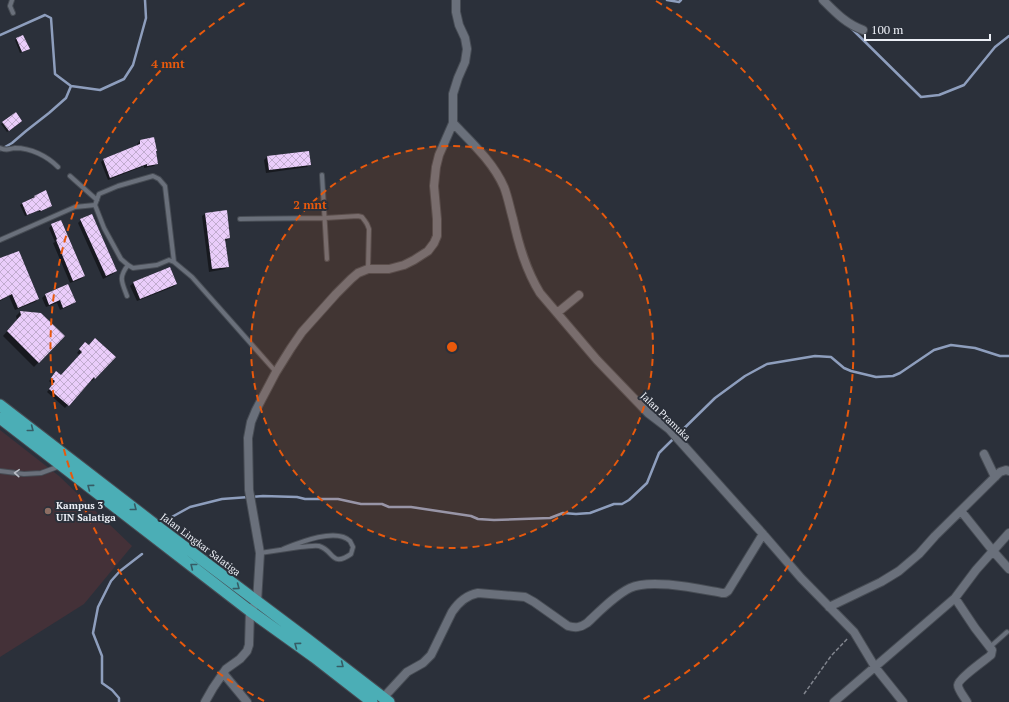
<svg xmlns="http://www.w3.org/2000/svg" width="1009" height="702" font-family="'PT Serif',serif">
<defs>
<pattern id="building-cross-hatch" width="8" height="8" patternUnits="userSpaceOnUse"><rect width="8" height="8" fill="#eacdfa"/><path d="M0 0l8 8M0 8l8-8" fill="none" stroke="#c1acce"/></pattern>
</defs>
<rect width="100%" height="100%" fill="#2b303a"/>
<path fill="#443138" d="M 0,430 L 59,476 L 132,546 L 84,604 L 0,657 Z"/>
<path fill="#0007" d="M 17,38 L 28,49 L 27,50 L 20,53 L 15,40 Z
M 3,123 L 19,123 L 7,132 L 1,124 Z
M 140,141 L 155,152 L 157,163 L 154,166 L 144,168 L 144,166 L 108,180 L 101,162 L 104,159 L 138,146 L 137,144 Z
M 267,157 L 310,164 L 307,167 L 266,173 L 264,160 Z
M 35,196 L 51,206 L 39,212 L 38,211 L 25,216 L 20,205 Z
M 226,211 L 229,238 L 226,241 L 225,241 L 228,267 L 225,269 L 209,272 L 202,216 L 205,214 Z
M 81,220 L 116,271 L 113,274 L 103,279 L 78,223 Z
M 52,225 L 84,276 L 81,279 L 70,283 L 53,243 L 55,242 L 49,228 Z
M 0,259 L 38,299 L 35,302 L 15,310 L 9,296 L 0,301 Z
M 134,282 L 176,284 L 173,287 L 137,301 L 130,286 Z
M 68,286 L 74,302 L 71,305 L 60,310 L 57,303 L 46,307 L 42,298 L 45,295 Z
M 20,312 L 41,314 L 64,336 L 34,367 L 3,336 L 17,320 L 16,316 Z
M 85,343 L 115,357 L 92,381 L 90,380 L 65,408 L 47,392 L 53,385 L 49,381 L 57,373 L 61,376 L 80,355 L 77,353 Z"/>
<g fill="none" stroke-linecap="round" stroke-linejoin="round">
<path stroke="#8e9ebd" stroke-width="2.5" d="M 667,0 L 679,2 L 681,0
M 851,28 L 921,97 L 939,95 L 964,85 L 995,47 L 1009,36
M 0,35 L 45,15 L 51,18 L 55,74 L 71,86 L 100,90 L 124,79 L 133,65 L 146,18 L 145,0
M 0,150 L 12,143 L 26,131 L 49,113 L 66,98 L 71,86
M 170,518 L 190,507 L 222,499 L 263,496 L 297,497 L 305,499 L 338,499 L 361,504 L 382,504 L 389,507 L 411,507 L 471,516 L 478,519 L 494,520 L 550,518 L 563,513 L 576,514 L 590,513 L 614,504 L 622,504 L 629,500 L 647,483 L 659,453 L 665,447 L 715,398 L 745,376 L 767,364 L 815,356 L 831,357 L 844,368 L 851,371 L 876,377 L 893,376 L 900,373 L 934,350 L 951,345 L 975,348 L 1000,356 L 1009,356
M 119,702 L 119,698 L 112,690 L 102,683 L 102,656 L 93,633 L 98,607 L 111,581 L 120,571 L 142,554"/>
</g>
<path fill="url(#building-cross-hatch)" d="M 23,35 L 30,49 L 22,52 L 16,38 Z
M 16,112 L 22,121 L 9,131 L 2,122 Z
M 154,137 L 157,151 L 156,151 L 158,164 L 147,166 L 147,164 L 110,178 L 103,159 L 140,144 L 140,140 Z
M 309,151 L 311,165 L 269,170 L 267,156 Z
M 46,190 L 52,206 L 41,211 L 40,210 L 27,215 L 22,203 L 35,197 L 34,196 Z
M 227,210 L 230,238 L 225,239 L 229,267 L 212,269 L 205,213 Z
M 92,214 L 117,271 L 106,276 L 80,219 Z
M 61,220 L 85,276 L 73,281 L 56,240 L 57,239 L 51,224 Z
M 19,251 L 39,299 L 18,308 L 12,294 L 0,300 L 0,258 Z
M 170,267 L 177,284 L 140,299 L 133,282 Z
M 68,284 L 76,302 L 63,308 L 60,300 L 49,305 L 45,294 Z
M 20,311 L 41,313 L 65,336 L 39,363 L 7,331 L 21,315 Z
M 95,338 L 116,357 L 95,379 L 94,377 L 69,406 L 49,389 L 55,381 L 51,378 L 56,371 L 61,375 L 82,352 L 79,349 L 85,342 L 89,345 Z"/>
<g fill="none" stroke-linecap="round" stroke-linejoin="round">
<defs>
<path id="service" d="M 12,0 L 10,6 L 13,13
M 0,148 C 7,151 8,149 15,148 C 31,148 47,156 58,167
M 322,175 L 327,259
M 70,176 L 97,200
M 240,219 L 325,218 L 358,216 L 362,217 L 365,221 L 367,224 L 369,229 L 368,269
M 0,240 L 75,207 L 95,205
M 174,262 L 165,186 L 159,179 L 153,176 L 118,186 L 99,194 L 95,205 L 104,228 L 121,259 L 128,265 L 133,268 L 157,265 L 169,260 L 174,262 L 192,277 L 276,372
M 127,296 C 122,282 118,278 128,265
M 0,471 L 24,474 L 41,473 L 60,466
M 260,553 C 273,551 287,549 300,547 C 307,547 313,545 319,546 C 334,550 331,568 351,554 L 353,547 C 352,545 351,543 350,541 C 336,527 298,543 283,549
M 990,647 L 1007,632"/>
<path id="minor" d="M 823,0 C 835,12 846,24 863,30
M 453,123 C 472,143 493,162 504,187 C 508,197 510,209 513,219 C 519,246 526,270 540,293 L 597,360 L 648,413 L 669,429 L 763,534 L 801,578 L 854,632 L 875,667 L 903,702
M 557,313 L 579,295
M 984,454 L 995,477
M 961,511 L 993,551 L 1009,569
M 955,598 L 975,628 L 992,650 L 991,655 C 985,660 958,679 958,685 C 958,690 965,698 967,702
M 829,607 L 881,582 L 899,571 L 919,554 L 935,536 L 1000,472 L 1006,470 L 1009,471
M 223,673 L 247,702
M 383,698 L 407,672 L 423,663 L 431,655 L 452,612 C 458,603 467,595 478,593 L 525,597 L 534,602 L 568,626 C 575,628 580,628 587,623 C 600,611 614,596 630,588 C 651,578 699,589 722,593 L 725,593 L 728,591 L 763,534
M 205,702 L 213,688 L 226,669 L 240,659 L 247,651 L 249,645 L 250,611 L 257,602 L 260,553 L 249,490 L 248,438 L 251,422 L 256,410 L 276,372 L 291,348 L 302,332 L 336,294 L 351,279 L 358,273 L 368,269 L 389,269 L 404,265 L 414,260 L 428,251 L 434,243 L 437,236 L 437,219 L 434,186 L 436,167 L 439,155 L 453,123 L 453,94 L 458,78 L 465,62 L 467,49 L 465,38 L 459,25 L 456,12 L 456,0
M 834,702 L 933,617 L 955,598 L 976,570 L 1009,533"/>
<path id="trunk" d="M 0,405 L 157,526 L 307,639 L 389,702
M 0,418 L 250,611 L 314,657 L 372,702"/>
</defs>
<use href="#service" stroke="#474c54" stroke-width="6"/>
<use href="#minor" stroke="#474c54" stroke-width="10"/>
<use href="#trunk" stroke="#474c54" stroke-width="13"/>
<path stroke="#80848d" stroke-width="1.5" stroke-dasharray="4 2" stroke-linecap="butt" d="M 804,694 L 831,656 L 848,638"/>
<use href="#service" stroke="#6a707b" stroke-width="4"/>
<use href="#minor" stroke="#6a707b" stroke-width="8"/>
<use href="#trunk" stroke="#4baeb6" stroke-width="11"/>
</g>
<defs><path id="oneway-chevron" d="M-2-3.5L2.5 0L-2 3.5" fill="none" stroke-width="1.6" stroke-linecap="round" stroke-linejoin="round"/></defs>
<g stroke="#365c65">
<use href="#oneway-chevron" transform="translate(31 429) rotate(38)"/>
<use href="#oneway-chevron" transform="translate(90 487) rotate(-143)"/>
<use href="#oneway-chevron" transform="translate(134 508) rotate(38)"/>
<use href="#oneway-chevron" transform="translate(193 566) rotate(-142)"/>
<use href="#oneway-chevron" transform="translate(237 587) rotate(37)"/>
<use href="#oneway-chevron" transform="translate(297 645) rotate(-144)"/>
<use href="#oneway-chevron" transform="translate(341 665) rotate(38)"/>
</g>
<use stroke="#b8bcc5" href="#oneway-chevron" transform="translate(17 473) rotate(-176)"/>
<circle cx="452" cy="347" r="201" fill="#e8590c" fill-opacity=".12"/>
<g fill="none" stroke="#e8590c" stroke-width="2" stroke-dasharray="7 5">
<circle cx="452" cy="347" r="201"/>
<path d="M264 701A401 401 0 0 1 248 1M656 1A401 401 0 0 1 640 701"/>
</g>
<circle fill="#8d6e63" stroke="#2b303a" stroke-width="1.5" cx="48" cy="511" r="4"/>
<g text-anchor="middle" stroke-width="4" stroke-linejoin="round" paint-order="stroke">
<g font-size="10" fill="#eceff6" stroke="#2b303a">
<text transform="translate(666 416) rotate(44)" y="4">Jalan Pramuka</text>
<text transform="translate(201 544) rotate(37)" y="4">Jalan Lingkar Salatiga</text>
</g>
<g font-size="10" font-weight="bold" fill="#eceff6" stroke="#2b303a" text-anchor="start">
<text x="56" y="509">Kampus 3<tspan x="56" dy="12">UIN Salatiga</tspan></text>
</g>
</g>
<circle cx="452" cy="347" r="6" fill="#e8590c" stroke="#2b303a" stroke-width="2"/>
<g font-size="12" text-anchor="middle" font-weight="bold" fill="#e8590c" stroke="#2b303a" stroke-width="4" stroke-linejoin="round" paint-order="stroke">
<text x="168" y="68">4 mnt</text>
<text x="310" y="209">2 mnt</text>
</g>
<path d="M865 34v6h125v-6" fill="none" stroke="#eceff6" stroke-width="2"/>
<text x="871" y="34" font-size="12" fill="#eceff6" stroke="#2b303a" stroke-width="3" paint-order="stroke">100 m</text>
</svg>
